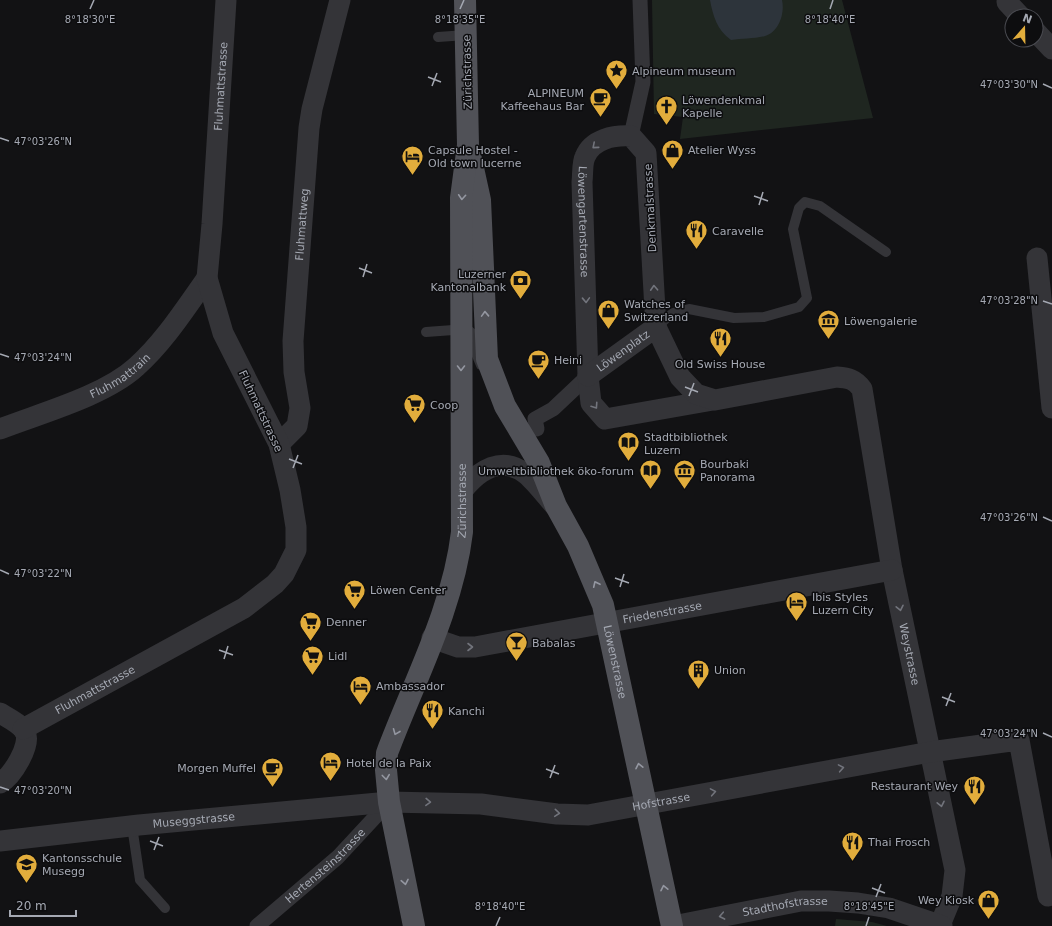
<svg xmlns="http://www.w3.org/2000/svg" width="1052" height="926" font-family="'DejaVu Sans',sans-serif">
<rect width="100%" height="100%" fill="#121214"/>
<path fill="#1f2620" d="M 652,0 L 842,0 L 873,118 L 680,139 L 683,117 L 654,114 Z
M 836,919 L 872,922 L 887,926 L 835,926 Z"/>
<path fill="#2d343b" d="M 710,0 L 782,0 C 785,13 779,32 765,36 C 754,39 742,38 731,40 C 717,30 713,16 710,0 Z"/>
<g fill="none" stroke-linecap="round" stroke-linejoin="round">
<path stroke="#343438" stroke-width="10" d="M 438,37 L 466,35
M 656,327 L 673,313 L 689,309 L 734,318 L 764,317 L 799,307 L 807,298 L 793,229 L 799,208 L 805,202 L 820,206 L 886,252
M 426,332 L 467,329 L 474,335 L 476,353 L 481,365
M 132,826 L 140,880 L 165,908"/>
<g stroke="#343438" stroke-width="15">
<path d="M 631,136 L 643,82 L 640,0"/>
<path d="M 537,429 L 535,419 L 553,409 L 588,376"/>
<path id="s1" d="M 257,926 L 338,857 L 389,802"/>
</g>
<g stroke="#343438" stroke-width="21">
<path d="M 1007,2 L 1020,16"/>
<path d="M 1036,32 L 1052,49"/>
<path d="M 1037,258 L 1052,408"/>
<path id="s2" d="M 656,327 L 646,153 L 631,136 C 614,135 592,139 585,157 C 582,163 583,174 582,182 L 588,376 L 591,403 L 605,419 L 713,400"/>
<path id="s3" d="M 588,376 L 656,327 L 680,377 L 696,394 L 715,400 L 837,377 C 848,378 855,379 862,389 L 892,570 L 955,870 L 952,896 L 940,925"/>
<path id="s4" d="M 0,429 C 41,413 104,396 136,367 C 164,342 185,309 207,278"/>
<path id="s5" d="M 279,444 L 297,426 L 300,408 L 294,372 L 293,341 L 309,128 L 312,109 L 340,0"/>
<path d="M 463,490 C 479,470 502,455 526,474 C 534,480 547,497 555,506"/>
<path id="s6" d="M 432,638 L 458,647 L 475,647 L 892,570"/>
<path d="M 0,713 C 8,718 21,724 25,732 C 32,744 12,777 0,783"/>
<path id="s7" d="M 23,729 L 244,608 L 275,584 L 284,574 L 296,550 L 296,527 L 290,490 L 279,444 L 223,333 L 207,278 L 212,224 L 226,0"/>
<path id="s8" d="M 0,841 L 139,825 L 389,802 L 481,804 L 557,814 L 588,815 L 930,752 L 1019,740 L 1048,896"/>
<path id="s9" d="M 673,926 L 801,901 L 829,901 L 858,903 L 889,908 L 942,926"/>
</g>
<g stroke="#505157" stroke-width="22">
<path id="s10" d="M 471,159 L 480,200 L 487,359 L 505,406 L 539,463 L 556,506 L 578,546 L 603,605 L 672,926"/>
<path id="s11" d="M 414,926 L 389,802 L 386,770 L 387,753 C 414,681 453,609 462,532 L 461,198 L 468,145 L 465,0"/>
</g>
</g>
<defs><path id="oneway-chevron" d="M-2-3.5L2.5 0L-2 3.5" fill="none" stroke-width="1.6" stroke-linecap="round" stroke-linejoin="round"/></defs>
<g stroke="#72747c">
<use href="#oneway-chevron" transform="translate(595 146) rotate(139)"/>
<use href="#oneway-chevron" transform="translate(654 288) rotate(-93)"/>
<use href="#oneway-chevron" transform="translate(586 300) rotate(88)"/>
<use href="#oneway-chevron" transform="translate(595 406) rotate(56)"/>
<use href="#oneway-chevron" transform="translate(900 608) rotate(78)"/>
<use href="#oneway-chevron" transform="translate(470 647)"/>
<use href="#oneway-chevron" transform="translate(841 768) rotate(-10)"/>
<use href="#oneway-chevron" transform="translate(713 792) rotate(-10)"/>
<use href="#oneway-chevron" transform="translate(428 802) rotate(2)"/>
<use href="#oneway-chevron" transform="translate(941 804) rotate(78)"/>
<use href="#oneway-chevron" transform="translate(557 813) rotate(5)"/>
<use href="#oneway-chevron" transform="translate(722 916) rotate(169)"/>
</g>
<g stroke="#9497a1">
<use href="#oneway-chevron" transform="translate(462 197) rotate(94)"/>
<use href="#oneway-chevron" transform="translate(485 314) rotate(-92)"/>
<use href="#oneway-chevron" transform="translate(461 368) rotate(90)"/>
<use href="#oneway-chevron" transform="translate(596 584) rotate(-115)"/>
<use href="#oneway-chevron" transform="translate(396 732) rotate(112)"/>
<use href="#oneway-chevron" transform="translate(639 766) rotate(-102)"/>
<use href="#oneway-chevron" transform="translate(386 777) rotate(83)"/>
<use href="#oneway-chevron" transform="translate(405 882) rotate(79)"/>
<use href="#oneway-chevron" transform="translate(664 888) rotate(-102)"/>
</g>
<path fill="none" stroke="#a5a9b3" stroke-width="1.5" d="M 90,9 L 94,0M 460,9 L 464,0M 830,9 L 833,0M 428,77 L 441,82M 1043,84 L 1052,88M 432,86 L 437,73M 0,138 L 9,141M 754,196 L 768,201M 759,205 L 763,192M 359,268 L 372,273M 363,277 L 367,264M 1043,301 L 1052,304M 0,354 L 9,357M 685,387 L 698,392M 689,396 L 694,383M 289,459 L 302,464M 293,468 L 298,455M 1043,517 L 1052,521M 0,570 L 9,574M 615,578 L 629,583M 620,587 L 624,574M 219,650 L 233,655M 224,659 L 228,646M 942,697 L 955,702M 946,706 L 951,693M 1043,733 L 1052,737M 546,769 L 559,774M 550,778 L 555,765M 0,787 L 9,790M 150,841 L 163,846M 154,850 L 159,837M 872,888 L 885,893M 876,897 L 881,884M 496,926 L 500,917M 866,926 L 869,917"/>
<defs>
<symbol id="sight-pin" viewBox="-11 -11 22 30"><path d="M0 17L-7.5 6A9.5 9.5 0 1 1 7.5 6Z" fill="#e2ad3c" stroke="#0d0d0f"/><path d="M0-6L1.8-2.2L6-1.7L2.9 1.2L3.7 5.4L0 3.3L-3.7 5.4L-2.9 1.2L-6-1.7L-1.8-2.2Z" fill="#111"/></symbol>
<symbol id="cafe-pin" viewBox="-11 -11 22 30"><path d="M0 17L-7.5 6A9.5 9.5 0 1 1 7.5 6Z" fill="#e2ad3c" stroke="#0d0d0f"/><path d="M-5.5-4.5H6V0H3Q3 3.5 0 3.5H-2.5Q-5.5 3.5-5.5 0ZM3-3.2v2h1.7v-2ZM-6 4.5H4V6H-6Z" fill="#111"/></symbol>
<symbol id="church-pin" viewBox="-11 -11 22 30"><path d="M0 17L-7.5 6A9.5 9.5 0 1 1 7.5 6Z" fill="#e2ad3c" stroke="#0d0d0f"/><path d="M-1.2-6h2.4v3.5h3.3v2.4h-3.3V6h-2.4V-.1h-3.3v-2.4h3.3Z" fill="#111"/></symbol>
<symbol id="shop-pin" viewBox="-11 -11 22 30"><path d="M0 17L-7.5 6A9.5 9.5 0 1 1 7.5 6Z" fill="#e2ad3c" stroke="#0d0d0f"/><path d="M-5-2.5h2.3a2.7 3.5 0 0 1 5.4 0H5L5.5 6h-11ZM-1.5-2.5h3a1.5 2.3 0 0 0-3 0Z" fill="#111"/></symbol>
<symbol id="hotel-pin" viewBox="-11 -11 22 30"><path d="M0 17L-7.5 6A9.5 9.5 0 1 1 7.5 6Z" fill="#e2ad3c" stroke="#0d0d0f"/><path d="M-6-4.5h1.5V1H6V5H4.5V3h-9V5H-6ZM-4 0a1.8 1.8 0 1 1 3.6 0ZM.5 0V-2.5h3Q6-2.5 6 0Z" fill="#111"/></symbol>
<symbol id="restaurant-pin" viewBox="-11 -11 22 30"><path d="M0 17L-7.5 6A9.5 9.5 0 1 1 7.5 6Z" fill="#e2ad3c" stroke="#0d0d0f"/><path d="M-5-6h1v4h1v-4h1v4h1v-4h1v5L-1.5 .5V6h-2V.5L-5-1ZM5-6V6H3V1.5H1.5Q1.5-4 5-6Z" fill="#111"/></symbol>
<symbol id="bank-pin" viewBox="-11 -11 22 30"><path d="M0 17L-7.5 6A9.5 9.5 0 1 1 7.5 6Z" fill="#e2ad3c" stroke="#0d0d0f"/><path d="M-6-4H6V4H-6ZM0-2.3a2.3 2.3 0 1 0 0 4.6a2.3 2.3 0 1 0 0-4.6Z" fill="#111"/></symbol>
<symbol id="museum-pin" viewBox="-11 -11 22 30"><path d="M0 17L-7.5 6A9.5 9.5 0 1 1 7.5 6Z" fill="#e2ad3c" stroke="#0d0d0f"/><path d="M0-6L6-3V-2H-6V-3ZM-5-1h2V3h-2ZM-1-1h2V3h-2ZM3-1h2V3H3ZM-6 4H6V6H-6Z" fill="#111"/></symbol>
<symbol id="supermarket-pin" viewBox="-11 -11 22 30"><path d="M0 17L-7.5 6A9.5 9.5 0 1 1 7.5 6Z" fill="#e2ad3c" stroke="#0d0d0f"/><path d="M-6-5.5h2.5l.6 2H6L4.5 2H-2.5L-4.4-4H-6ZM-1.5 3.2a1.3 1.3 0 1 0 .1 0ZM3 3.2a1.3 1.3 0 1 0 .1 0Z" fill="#111"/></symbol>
<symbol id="library-pin" viewBox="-11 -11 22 30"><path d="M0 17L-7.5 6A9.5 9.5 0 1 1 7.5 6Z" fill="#e2ad3c" stroke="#0d0d0f"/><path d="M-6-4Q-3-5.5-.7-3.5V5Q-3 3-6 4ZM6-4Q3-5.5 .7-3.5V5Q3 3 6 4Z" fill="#111"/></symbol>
<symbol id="bar-pin" viewBox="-11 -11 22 30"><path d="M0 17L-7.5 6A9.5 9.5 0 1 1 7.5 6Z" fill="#e2ad3c" stroke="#0d0d0f"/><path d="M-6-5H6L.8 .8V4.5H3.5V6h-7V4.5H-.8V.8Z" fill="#111"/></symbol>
<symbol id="building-pin" viewBox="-11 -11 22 30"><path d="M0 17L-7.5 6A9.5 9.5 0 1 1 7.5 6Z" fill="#e2ad3c" stroke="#0d0d0f"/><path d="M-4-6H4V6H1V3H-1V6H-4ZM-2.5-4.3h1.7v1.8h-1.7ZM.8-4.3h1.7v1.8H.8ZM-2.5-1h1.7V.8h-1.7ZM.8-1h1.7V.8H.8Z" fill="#111"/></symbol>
<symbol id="school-pin" viewBox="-11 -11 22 30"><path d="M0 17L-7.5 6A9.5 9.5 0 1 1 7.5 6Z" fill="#e2ad3c" stroke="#0d0d0f"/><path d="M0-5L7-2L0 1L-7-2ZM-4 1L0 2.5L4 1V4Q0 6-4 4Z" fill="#111"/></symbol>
</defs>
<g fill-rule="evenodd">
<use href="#sight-pin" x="604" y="58" width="25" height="34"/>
<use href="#cafe-pin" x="588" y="86" width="25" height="34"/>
<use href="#church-pin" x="654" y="94" width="25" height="34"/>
<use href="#shop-pin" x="660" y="138" width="25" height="34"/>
<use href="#hotel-pin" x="400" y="144" width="25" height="34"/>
<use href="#restaurant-pin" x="684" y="218" width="25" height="34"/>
<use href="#bank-pin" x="508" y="268" width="25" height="34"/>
<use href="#shop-pin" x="596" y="298" width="25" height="34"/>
<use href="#museum-pin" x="816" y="308" width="25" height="34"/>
<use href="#restaurant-pin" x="708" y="326" width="25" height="34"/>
<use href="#cafe-pin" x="526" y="348" width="25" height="34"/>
<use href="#supermarket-pin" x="402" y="392" width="25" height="34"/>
<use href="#library-pin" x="616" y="430" width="25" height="34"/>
<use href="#museum-pin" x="672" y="458" width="25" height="34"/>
<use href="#library-pin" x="638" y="458" width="25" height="34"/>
<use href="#supermarket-pin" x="342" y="578" width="25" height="34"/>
<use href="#hotel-pin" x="784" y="590" width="25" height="34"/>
<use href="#supermarket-pin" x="298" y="610" width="25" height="34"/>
<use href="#bar-pin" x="504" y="630" width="25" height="34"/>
<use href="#supermarket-pin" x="300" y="644" width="25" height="34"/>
<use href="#building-pin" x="686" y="658" width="25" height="34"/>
<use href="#hotel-pin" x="348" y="674" width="25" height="34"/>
<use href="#restaurant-pin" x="420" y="698" width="25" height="34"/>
<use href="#hotel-pin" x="318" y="750" width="25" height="34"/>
<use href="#cafe-pin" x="260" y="756" width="25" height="34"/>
<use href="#restaurant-pin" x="962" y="774" width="25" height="34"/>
<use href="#restaurant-pin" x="840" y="830" width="25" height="34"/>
<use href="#school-pin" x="14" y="852" width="25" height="34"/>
<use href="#shop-pin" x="976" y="888" width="25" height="34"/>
</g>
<g text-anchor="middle" stroke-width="3" stroke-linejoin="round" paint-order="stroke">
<g font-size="11" fill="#a5a9b3" stroke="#0d0d0f" text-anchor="start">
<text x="632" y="75">Alpineum museum</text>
<text x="584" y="97" text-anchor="end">ALPINEUM<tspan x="584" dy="13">Kaffeehaus Bar</tspan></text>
<text x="682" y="104">Löwendenkmal<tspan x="682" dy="13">Kapelle</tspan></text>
<text x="428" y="154">Capsule Hostel -<tspan x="428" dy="13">Old town lucerne</tspan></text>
<text x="688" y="154">Atelier Wyss</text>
<text x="712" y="235">Caravelle</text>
<text x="506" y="278" text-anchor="end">Luzerner<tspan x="506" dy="13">Kantonalbank</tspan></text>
<text x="624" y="308">Watches of<tspan x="624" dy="13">Switzerland</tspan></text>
<text x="844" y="325">Löwengalerie</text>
<text x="554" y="364">Heini</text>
<text x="720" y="368" text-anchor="middle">Old Swiss House</text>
<text x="430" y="409">Coop</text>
<text x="644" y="441">Stadtbibliothek<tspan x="644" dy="13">Luzern</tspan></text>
<text x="700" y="468">Bourbaki<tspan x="700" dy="13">Panorama</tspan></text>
<text x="634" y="475" text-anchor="end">Umweltbibliothek öko-forum</text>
<text x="370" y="594">Löwen Center</text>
<text x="812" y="601">Ibis Styles<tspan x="812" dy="13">Luzern City</tspan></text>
<text x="326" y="626">Denner</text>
<text x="532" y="647">Babalas</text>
<text x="328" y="660">Lidl</text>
<text x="714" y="674">Union</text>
<text x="376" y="690">Ambassador</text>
<text x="448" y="715">Kanchi</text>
<text x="346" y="767">Hotel de la Paix</text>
<text x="256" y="772" text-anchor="end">Morgen Muffel</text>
<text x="958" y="790" text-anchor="end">Restaurant Wey</text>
<text x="868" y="846">Thai Frosch</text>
<text x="42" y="862">Kantonsschule<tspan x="42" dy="13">Musegg</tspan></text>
<text x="974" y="904" text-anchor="end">Wey Kiosk</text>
</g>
<g font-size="11" fill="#a5a9b3" stroke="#0d0d0f">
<text transform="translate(467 72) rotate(-91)" y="4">Zürichstrasse</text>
<text dy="4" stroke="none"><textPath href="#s7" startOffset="813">Fluhmattstrasse</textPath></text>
<text transform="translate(650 208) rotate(-93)" y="4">Denkmalstrasse</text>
<text dy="4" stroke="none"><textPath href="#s2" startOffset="316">Löwengartenstrasse</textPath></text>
<text dy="4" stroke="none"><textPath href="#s5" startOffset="228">Fluhmattweg</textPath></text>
<text dy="4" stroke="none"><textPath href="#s3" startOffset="43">Löwenplatz</textPath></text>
<text dy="4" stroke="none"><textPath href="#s4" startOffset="132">Fluhmattrain</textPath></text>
<text transform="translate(261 411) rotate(65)" y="4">Fluhmattstrasse</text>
<text dy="4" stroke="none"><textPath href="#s11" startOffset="441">Zürichstrasse</textPath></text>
<text dy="4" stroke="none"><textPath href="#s6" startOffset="235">Friedenstrasse</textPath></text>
<text dy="4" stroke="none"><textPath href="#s3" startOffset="605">Weystrasse</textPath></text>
<text dy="4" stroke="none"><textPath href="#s10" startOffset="532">Löwenstrasse</textPath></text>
<text dy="4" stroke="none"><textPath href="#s7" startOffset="82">Fluhmattstrasse</textPath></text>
<text dy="4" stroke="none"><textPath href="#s8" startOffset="665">Hofstrasse</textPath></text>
<text dy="4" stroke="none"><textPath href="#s8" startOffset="195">Museggstrasse</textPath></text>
<text dy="4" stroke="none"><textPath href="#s1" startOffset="91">Hertensteinstrasse</textPath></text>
<text dy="4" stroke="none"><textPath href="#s9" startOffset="114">Stadthofstrasse</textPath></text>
</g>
</g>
<g font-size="10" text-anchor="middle" fill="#a5a9b3" stroke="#0d0d0f" stroke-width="3" stroke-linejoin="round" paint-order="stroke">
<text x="90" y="23">8°18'30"E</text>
<text x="460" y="23">8°18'35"E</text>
<text x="830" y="23">8°18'40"E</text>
<text x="1009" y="88">47°03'30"N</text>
<text x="43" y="145">47°03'26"N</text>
<text x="1009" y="304">47°03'28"N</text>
<text x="43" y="361">47°03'24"N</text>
<text x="1009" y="521">47°03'26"N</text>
<text x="43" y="577">47°03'22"N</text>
<text x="1009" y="737">47°03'24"N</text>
<text x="43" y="794">47°03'20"N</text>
<text x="500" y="910">8°18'40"E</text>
<text x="869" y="910">8°18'45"E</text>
</g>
<g transform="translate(1024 28) rotate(20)"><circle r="19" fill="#0d0d0f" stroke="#4a4b51"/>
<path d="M0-3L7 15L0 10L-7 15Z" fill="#e2ad3c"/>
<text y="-6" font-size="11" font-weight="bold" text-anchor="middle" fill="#a5a9b3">N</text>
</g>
<path d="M10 910v6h66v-6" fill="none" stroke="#a5a9b3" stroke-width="2"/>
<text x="16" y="910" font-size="12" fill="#a5a9b3" stroke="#0d0d0f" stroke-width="3" paint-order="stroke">20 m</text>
</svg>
